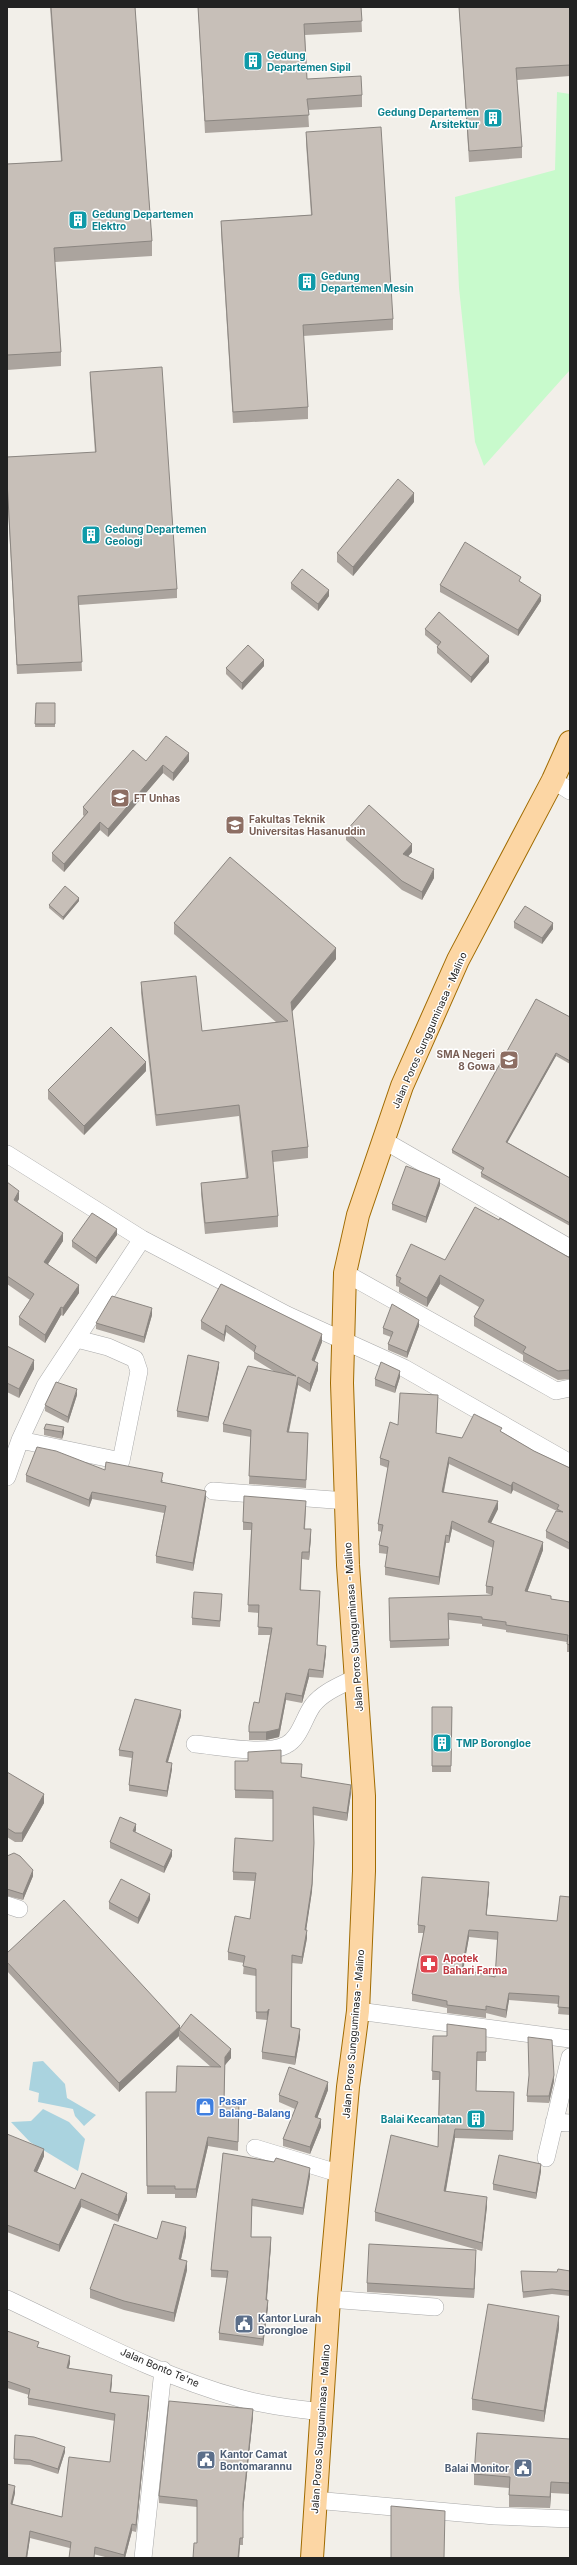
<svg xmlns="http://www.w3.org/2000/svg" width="577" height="2565" font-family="Inter,sans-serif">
<rect width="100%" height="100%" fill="#f2efe9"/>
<path fill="#c8facc" d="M 557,92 L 570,94 L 570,370 L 484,466 L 475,442 L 459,288 L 455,197 L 555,170 Z"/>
<path fill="#aad3df" d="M 43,2061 L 65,2084 L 67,2098 L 96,2115 L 84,2126 L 75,2116 L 73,2109 L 38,2102 L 39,2093 L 29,2090 L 33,2062 Z
M 43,2109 L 69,2122 L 85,2139 L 78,2171 L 30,2142 L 11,2122 L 31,2121 Z"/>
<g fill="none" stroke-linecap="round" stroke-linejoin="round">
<defs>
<path id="street" d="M 553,780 L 570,791
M 383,1140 L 570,1248
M 7,1154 L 142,1239 L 287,1315 L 404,1368 L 570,1463
M 345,1273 L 549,1387 L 556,1391 L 570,1388
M 20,1440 L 121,1461 L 139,1371 L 135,1359 L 108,1347 L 77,1339
M 7,1477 L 20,1440 L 45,1386 L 142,1239
M 213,1491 L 347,1501
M 195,1744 C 219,1746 266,1756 286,1745 C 300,1738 304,1717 313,1705 C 324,1691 342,1685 357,1677
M 7,1905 L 19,1909
M 358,2011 L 570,2039
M 554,2122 L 570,2123
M 255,2148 L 341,2174
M 546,2158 L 570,2057
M 7,2299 C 82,2334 159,2376 239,2398 C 266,2406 293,2408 320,2412
M 329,2299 L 435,2307
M 314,2500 L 495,2516 L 570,2519
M 143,2558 L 163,2370"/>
<path id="primary" d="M 312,2558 L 329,2299 L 348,2087 L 358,2011 L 364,1871 L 364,1796 L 348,1565 L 342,1383 L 345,1273 L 358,1215 L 402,1086 L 458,960 L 553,780 L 570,742"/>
</defs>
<use href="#street" stroke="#a9a9a9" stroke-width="18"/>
<use href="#primary" stroke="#a06b00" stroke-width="24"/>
<use href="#street" stroke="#fff" stroke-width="17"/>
<use href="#primary" stroke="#fcd6a4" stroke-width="22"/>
</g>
<path fill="#aba49e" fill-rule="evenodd" d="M 50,7 L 135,7 L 152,241 L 152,256 L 55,262 L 61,352 L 61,366 L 7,370 L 7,164 L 61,161 Z
M 198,7 L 361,7 L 362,32 L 305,35 L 307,79 L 362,95 L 362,107 L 308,110 L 309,127 L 205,133 Z
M 459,7 L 570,7 L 570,76 L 517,80 L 522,147 L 522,158 L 469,162 Z
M 306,132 L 393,319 L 393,330 L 303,336 L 308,407 L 308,419 L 233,423 L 221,232 L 221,221 L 311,215 L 306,143 Z
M 90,372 L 177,589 L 177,598 L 79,605 L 82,671 L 17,674 L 7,489 L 7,457 L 95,453 L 90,381 Z
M 414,502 L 353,576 L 337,562 L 337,553 Z
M 521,582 L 541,601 L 518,636 L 440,592 L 440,585 Z
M 291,583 L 329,596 L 318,611 L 291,589 Z
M 425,629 L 489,662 L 471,683 L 437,653 L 437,647 L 438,646 L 425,635 Z
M 264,666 L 242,690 L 226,674 L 226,668 Z
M 36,703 L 55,703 L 55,727 L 35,727 Z
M 146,761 L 189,761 L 173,781 L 163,773 L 108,837 L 100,830 L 64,872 L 52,861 L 52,853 L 84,816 L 83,815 L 83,807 Z
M 346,831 L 412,852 L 408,856 L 434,878 L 422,900 L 402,890 L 346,840 Z
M 79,901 L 63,920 L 49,908 L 49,905 Z
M 514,922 L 553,929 L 542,944 L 514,928 Z
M 174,923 L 336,959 L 292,1011 L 308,1147 L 308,1158 L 273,1162 L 278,1216 L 278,1227 L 205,1234 L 201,1194 L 201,1183 L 246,1179 L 239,1116 L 156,1126 L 141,993 L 141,982 L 202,1031 L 276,1022 L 174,934 Z
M 570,1017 L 570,1064 L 556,1056 L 507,1142 L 570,1178 L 570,1226 L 481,1177 L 481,1173 L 483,1171 L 452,1153 L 452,1150 Z
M 146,1071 L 84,1135 L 48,1099 L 48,1090 Z
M 7,1182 L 19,1199 L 17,1202 L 63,1241 L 48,1264 L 79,1293 L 63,1316 L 61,1315 L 45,1343 L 19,1325 L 19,1317 L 30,1300 L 7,1284 Z
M 440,1185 L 426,1223 L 392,1210 L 392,1204 Z
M 499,1220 L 570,1258 L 570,1379 L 558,1380 L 523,1361 L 523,1355 L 474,1326 L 474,1317 L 479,1307 L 440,1284 L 427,1307 L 399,1292 L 399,1287 L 396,1286 L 396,1276 L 445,1260 Z
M 117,1235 L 96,1264 L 72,1247 L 72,1241 Z
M 221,1284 L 322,1342 L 314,1361 L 318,1370 L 310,1392 L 298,1385 L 289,1432 L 308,1440 L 306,1488 L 249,1484 L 251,1437 L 223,1432 L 223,1424 L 275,1372 L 254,1359 L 254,1352 L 226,1332 L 224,1342 L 201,1329 L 201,1321 Z
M 152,1315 L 144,1343 L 96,1329 L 96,1323 Z
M 419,1326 L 407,1358 L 388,1350 L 388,1344 L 391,1337 L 383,1334 L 383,1328 Z
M 7,1346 L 34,1369 L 19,1398 L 7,1392 Z
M 219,1367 L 208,1422 L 177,1417 L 177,1411 Z
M 400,1377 L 395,1393 L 375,1386 L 375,1379 Z
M 77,1395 L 68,1423 L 45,1411 L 45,1405 Z
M 438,1402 L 436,1433 L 462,1438 L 502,1432 L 534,1451 L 570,1468 L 570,1550 L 546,1538 L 546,1531 L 557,1511 L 513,1490 L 511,1494 L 449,1464 L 444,1492 L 498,1509 L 491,1523 L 543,1550 L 527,1592 L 551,1599 L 570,1602 L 570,1652 L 567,1652 L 567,1642 L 506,1632 L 506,1630 L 482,1626 L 482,1624 L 449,1620 L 449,1646 L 390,1648 L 389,1606 L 492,1595 L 486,1593 L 486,1586 L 493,1548 L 452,1529 L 449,1543 L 446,1543 L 439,1585 L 385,1575 L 385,1567 L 387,1554 L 379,1553 L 379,1545 L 382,1532 L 378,1531 L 378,1524 L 388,1468 L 380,1465 L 380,1458 L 398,1425 Z
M 64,1427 L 64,1433 L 62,1439 L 44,1435 L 44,1429 Z
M 105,1470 L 163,1480 L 162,1483 L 206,1498 L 193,1571 L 156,1563 L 156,1556 L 164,1513 L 92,1499 L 89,1507 L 26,1482 L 26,1475 Z
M 306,1508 L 305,1529 L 311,1537 L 309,1560 L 302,1559 L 301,1590 L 320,1599 L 317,1645 L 326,1653 L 323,1678 L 309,1677 L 302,1703 L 286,1700 L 279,1737 L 266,1740 L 249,1740 L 249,1726 L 259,1703 L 270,1635 L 258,1635 L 259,1613 L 248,1612 L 251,1530 L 243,1530 L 243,1522 Z
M 222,1600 L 220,1627 L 192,1625 L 192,1618 Z
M 432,1707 L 452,1707 L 451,1772 L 432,1772 Z
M 181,1716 L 168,1762 L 172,1769 L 167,1797 L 129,1791 L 129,1785 L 132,1758 L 119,1756 L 119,1750 Z
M 235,1761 L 281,1763 L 302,1777 L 351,1793 L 347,1821 L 313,1815 L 314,1851 L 312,1891 L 306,1930 L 307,1938 L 302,1964 L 292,1963 L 292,2027 L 300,2037 L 295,2065 L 262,2059 L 262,2052 L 268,2019 L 267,2020 L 256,2019 L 256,1976 L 243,1974 L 244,1963 L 228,1960 L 228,1952 L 250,1919 L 255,1881 L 233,1880 L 233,1872 L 273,1841 L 273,1799 L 235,1798 Z
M 7,1772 L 44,1803 L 22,1842 L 15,1842 L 7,1837 Z
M 136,1830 L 135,1832 L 172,1856 L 164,1873 L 110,1848 L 110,1842 Z
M 7,1856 L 33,1876 L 23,1900 L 7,1896 Z
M 489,1890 L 486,1915 L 557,1921 L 570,1897 L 570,2015 L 558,2014 L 559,2004 L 509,2000 L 506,2018 L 486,2013 L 486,2018 L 447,2013 L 447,2008 L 412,2001 L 412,1994 L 424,1933 L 418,1933 L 418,1925 ZM 469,1937 L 498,1940 L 495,1977 L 463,1970 Z
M 150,1900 L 138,1924 L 109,1909 L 109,1902 Z
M 7,1953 L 180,2028 L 231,2058 L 225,2065 L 224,2101 L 239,2101 L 238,2151 L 208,2146 L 196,2198 L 175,2198 L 175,2194 L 147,2194 L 146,2092 L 176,2092 L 211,2067 L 179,2039 L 179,2036 L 119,2092 L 7,1971 Z
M 486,2029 L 486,2061 L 477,2061 L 476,2091 L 514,2092 L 513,2140 L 455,2138 L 446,2191 L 487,2206 L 482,2251 L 375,2221 L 375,2212 L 438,2147 L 439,2080 L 432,2080 L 433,2036 L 447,2036 Z
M 554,2081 L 549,2103 L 527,2102 L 527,2096 Z
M 328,2090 L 317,2118 L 321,2127 L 310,2154 L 283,2146 L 283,2139 L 295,2109 L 279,2102 L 279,2095 Z
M 7,2134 L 44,2156 L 37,2172 L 75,2189 L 127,2200 L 118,2222 L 81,2207 L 59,2252 L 7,2232 Z
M 223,2153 L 310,2176 L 303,2215 L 252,2206 L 251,2237 L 271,2245 L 267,2300 L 268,2307 L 263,2346 L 219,2340 L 219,2333 L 227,2278 L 211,2277 L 211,2270 Z
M 541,2171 L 536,2199 L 493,2190 L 493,2184 Z
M 186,2236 L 181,2259 L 187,2270 L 174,2322 L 124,2310 L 90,2298 L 90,2289 L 157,2239 Z
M 476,2258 L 474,2298 L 367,2292 L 367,2283 Z
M 521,2271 L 557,2272 L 570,2271 L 570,2296 L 552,2294 L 523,2298 Z
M 559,2328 L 544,2422 L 472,2410 L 472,2399 Z
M 7,2331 L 39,2348 L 70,2363 L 68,2368 L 112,2382 L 111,2392 L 149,2403 L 136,2532 L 132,2531 L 125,2558 L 109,2558 L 30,2538 L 27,2558 L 7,2558 L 7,2484 L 15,2493 L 12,2504 L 62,2517 L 110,2462 L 115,2421 L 28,2405 L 28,2398 L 29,2395 L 7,2388 Z
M 253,2416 L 243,2512 L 243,2545 L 240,2545 L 239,2558 L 193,2558 L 197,2543 L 197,2507 L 159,2503 L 159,2496 Z
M 570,2439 L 570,2494 L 551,2493 L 550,2508 L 509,2507 L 509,2488 L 474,2485 L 474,2474 Z
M 65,2452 L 58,2474 L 30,2465 L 14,2464 L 14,2459 Z"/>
<path fill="#8b8681" d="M 414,493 L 414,502 L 353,576 L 353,567 Z
M 329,590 L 329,596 L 318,611 L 318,604 Z
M 541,595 L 541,601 L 518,636 L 518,630 Z
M 489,656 L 489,662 L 471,683 L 471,677 Z
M 264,660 L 264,666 L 242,690 L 242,683 Z
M 189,753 L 189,761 L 173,781 L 173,773 Z
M 163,765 L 163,773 L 108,837 L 108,829 Z
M 100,822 L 100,830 L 64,872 L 64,864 Z
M 412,844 L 412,852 L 403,862 L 403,854 Z
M 434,869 L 434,878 L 422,900 L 422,892 Z
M 79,898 L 79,901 L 63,920 L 63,917 Z
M 553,923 L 553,929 L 542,944 L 542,938 Z
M 336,948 L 336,959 L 291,1013 L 291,1002 Z
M 556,1053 L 556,1056 L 506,1145 L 506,1142 Z
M 146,1062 L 146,1071 L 84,1135 L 84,1126 Z
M 440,1179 L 440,1185 L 426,1223 L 426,1217 Z
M 19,1191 L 19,1199 L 14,1208 L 14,1200 Z
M 117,1229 L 117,1235 L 96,1264 L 96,1258 Z
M 63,1233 L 63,1241 L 44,1270 L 44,1262 Z
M 440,1275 L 440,1284 L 427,1307 L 427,1298 Z
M 79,1285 L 79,1293 L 63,1316 L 63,1308 Z
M 61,1307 L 61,1315 L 45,1343 L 45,1335 Z
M 152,1308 L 152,1315 L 144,1343 L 144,1337 Z
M 419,1320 L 419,1326 L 407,1358 L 407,1352 Z
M 226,1325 L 226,1332 L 224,1342 L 224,1335 Z
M 322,1334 L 322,1342 L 312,1368 L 312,1360 Z
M 34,1360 L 34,1369 L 19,1398 L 19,1389 Z
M 219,1362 L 219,1367 L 208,1422 L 208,1417 Z
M 318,1363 L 318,1370 L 310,1392 L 310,1384 Z
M 400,1371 L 400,1377 L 395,1393 L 395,1387 Z
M 298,1377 L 298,1385 L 287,1439 L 287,1432 Z
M 77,1389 L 77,1395 L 68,1423 L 68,1417 Z
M 64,1427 L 64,1433 L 62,1439 L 62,1432 Z
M 449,1457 L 449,1464 L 442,1499 L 442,1492 Z
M 513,1482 L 513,1490 L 511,1494 L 511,1486 Z
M 206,1491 L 206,1498 L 193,1571 L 193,1563 Z
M 92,1492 L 92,1499 L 89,1507 L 89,1500 Z
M 498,1501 L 498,1509 L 488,1529 L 488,1522 Z
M 452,1521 L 452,1529 L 449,1543 L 449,1536 Z
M 311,1529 L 311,1537 L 309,1560 L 309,1552 Z
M 446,1535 L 446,1543 L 439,1585 L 439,1577 Z
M 543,1542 L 543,1550 L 525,1598 L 525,1591 Z
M 326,1646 L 326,1653 L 323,1678 L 323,1671 Z
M 309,1669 L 309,1677 L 302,1703 L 302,1696 Z
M 286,1693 L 286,1700 L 279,1737 L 266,1740 L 266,1732 Z
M 181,1710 L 181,1716 L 166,1768 L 166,1762 Z
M 172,1763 L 172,1769 L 167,1797 L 167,1791 Z
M 351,1785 L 351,1793 L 347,1821 L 347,1813 Z
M 44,1794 L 44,1803 L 22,1842 L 22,1833 Z
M 136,1824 L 136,1830 L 133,1838 L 133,1831 Z
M 314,1843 L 312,1891 L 305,1938 L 305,1930 Z
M 172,1850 L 172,1856 L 164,1873 L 164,1867 Z
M 33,1870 L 33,1876 L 23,1900 L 23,1894 Z
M 489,1882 L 489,1890 L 486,1923 L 486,1915 Z
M 150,1894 L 150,1900 L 138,1924 L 138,1918 Z
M 307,1930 L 307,1938 L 302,1964 L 302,1957 Z
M 469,1930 L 469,1937 L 462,1977 L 462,1969 Z
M 509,1993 L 509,2000 L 506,2018 L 506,2010 Z
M 269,2009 L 269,2017 L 267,2020 L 267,2012 Z
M 180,2026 L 180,2031 L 179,2030 L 179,2036 L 119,2092 L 119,2083 Z
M 300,2029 L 300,2037 L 295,2065 L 295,2057 Z
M 231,2049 L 231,2058 L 225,2065 L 225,2057 Z
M 554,2075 L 554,2081 L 549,2103 L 549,2096 Z
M 328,2082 L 328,2090 L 315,2124 L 315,2117 Z
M 321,2119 L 321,2127 L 310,2154 L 310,2147 Z
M 455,2129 L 455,2138 L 444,2200 L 444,2191 Z
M 208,2137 L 208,2146 L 196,2198 L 196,2189 Z
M 44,2149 L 44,2156 L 34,2179 L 34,2171 Z
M 541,2164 L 541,2171 L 536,2199 L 536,2193 Z
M 310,2168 L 310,2176 L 303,2215 L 303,2208 Z
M 127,2193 L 127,2200 L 118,2222 L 118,2215 Z
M 487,2197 L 487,2206 L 482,2251 L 482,2243 Z
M 81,2199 L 81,2207 L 59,2252 L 59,2245 Z
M 186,2227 L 186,2236 L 179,2268 L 179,2259 Z
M 271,2237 L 271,2245 L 266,2307 L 266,2300 Z
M 476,2250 L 476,2258 L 474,2298 L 474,2289 Z
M 187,2261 L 187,2270 L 174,2322 L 174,2313 Z
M 268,2300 L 268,2307 L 263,2346 L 263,2339 Z
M 559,2316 L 559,2328 L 544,2422 L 544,2411 Z
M 70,2356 L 70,2363 L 67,2375 L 67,2368 Z
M 112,2375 L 112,2382 L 110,2399 L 110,2392 Z
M 149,2396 L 149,2403 L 136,2532 L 136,2525 Z
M 253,2409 L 253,2416 L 243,2512 L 243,2545 L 243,2504 Z
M 65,2447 L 65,2452 L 58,2474 L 58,2469 Z
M 551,2482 L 551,2493 L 550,2508 L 550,2497 Z
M 15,2486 L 15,2493 L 11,2511 L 11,2504 Z
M 132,2524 L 132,2531 L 125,2558 L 124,2558 L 124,2555 Z
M 30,2531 L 30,2538 L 27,2558 L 26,2558 Z
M 240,2538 L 239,2558 L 238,2558 Z"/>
<path fill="#c7bfb8" stroke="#8b8681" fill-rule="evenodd" d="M 51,7 L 135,7 L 152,241 L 54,248 L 61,352 L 7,355 L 7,164 L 62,161 Z
M 198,7 L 361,7 L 362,21 L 304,24 L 307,79 L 361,76 L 362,95 L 307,99 L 309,115 L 205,121 Z
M 459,7 L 570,7 L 570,65 L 516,68 L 522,147 L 469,151 Z
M 381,127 L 393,319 L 303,325 L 308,407 L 233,412 L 221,221 L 312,215 L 306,132 Z
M 162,367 L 177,589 L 78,596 L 82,662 L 17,665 L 7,480 L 7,457 L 96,452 L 90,372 Z
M 398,479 L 414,493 L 353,567 L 337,553 Z
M 465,542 L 521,577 L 519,581 L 541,595 L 518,630 L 440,585 Z
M 302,569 L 329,590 L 318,604 L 291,583 Z
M 439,612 L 489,656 L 471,677 L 437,647 L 441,642 L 425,629 Z
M 248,645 L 264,660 L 242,683 L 226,668 Z
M 36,703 L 55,703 L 55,724 L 35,724 Z
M 166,736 L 189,753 L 173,773 L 163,765 L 108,829 L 100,822 L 64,864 L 52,853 L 88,812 L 83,807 L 133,750 L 146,761 Z
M 369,805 L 412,844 L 403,854 L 434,869 L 422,892 L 402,881 L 346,831 Z
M 230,857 L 336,948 L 291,1002 L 308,1147 L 272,1151 L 278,1216 L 205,1223 L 201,1183 L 248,1178 L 239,1105 L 156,1115 L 141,982 L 196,976 L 202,1031 L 288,1021 L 174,923 Z
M 65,886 L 79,898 L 63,917 L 49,905 Z
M 525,906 L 553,923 L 542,938 L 514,922 Z
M 536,999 L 570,1017 L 570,1061 L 556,1053 L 506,1142 L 570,1178 L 570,1223 L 481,1173 L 484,1168 L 452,1150 Z
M 111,1027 L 146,1062 L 84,1126 L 48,1090 Z
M 406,1166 L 440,1179 L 426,1217 L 392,1204 Z
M 7,1182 L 19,1191 L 14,1200 L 63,1233 L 44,1262 L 79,1285 L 63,1308 L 61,1307 L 45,1335 L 19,1317 L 34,1294 L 7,1276 Z
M 475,1207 L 499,1220 L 500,1218 L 570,1258 L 570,1370 L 558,1371 L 523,1352 L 526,1347 L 474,1317 L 484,1300 L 440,1275 L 427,1298 L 399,1282 L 401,1278 L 396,1276 L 411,1244 L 445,1260 Z
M 92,1213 L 117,1229 L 96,1258 L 72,1241 Z
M 221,1284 L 322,1334 L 312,1360 L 318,1363 L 310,1384 L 298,1377 L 287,1432 L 308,1433 L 306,1480 L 249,1476 L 251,1430 L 223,1424 L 248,1366 L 296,1376 L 254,1352 L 256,1346 L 226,1325 L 224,1335 L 201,1321 Z
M 112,1296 L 152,1308 L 144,1337 L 96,1323 Z
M 392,1304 L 419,1320 L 407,1352 L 388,1344 L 393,1332 L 383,1328 Z
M 7,1346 L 34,1360 L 19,1389 L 7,1383 Z
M 188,1355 L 219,1362 L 208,1417 L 177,1411 Z
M 381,1362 L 400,1371 L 395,1387 L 375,1379 Z
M 56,1382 L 77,1389 L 68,1417 L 45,1405 Z
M 400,1393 L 438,1395 L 436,1433 L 462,1438 L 474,1414 L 502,1428 L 500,1431 L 534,1451 L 570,1468 L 570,1543 L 546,1531 L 556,1511 L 563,1512 L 557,1509 L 559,1505 L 513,1482 L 511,1486 L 449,1457 L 442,1492 L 498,1501 L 488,1522 L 543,1542 L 525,1591 L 551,1596 L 551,1599 L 570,1602 L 570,1645 L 567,1644 L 568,1635 L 506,1625 L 506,1622 L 482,1619 L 482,1617 L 448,1613 L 449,1639 L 390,1641 L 389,1598 L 492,1595 L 493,1587 L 486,1586 L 494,1541 L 452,1521 L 449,1536 L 446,1535 L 439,1577 L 385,1567 L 388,1547 L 379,1545 L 383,1525 L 378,1524 L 389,1461 L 380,1458 L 390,1422 L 398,1425 Z
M 46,1424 L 64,1427 L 62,1432 L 44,1429 Z
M 37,1447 L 56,1451 L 105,1470 L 106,1462 L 163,1473 L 161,1482 L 206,1491 L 193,1563 L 156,1556 L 166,1506 L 92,1492 L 89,1500 L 26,1475 Z
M 244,1496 L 306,1501 L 304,1529 L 311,1529 L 309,1552 L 302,1552 L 300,1590 L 320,1591 L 317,1645 L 326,1646 L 323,1671 L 309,1669 L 302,1696 L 286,1693 L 279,1729 L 266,1732 L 249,1732 L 249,1726 L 254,1702 L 259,1703 L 272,1628 L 258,1627 L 259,1605 L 248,1605 L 252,1523 L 243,1522 Z
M 194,1592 L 222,1594 L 220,1621 L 192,1618 Z
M 135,1699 L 181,1710 L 166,1762 L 172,1763 L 167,1791 L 129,1785 L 133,1752 L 119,1750 Z
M 432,1707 L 452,1707 L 451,1766 L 432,1766 Z
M 281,1750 L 281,1763 L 302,1764 L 301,1777 L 351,1785 L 347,1813 L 313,1807 L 314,1843 L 312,1884 L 305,1930 L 307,1930 L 302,1957 L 292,1955 L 291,2027 L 300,2029 L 295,2057 L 262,2052 L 269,2009 L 267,2012 L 256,2012 L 256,1969 L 243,1966 L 245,1956 L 228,1952 L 235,1916 L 250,1919 L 256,1873 L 233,1872 L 235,1838 L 273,1841 L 273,1791 L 235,1790 L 235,1761 L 248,1761 L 248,1752 Z
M 7,1772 L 44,1794 L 22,1833 L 15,1833 L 7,1828 Z
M 120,1817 L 136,1824 L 133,1831 L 172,1850 L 164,1867 L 110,1842 Z
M 14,1853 L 20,1856 L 33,1870 L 23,1894 L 7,1889 L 7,1856 Z
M 422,1877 L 489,1882 L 486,1915 L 557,1921 L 560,1896 L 570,1897 L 570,2008 L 558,2007 L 559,1996 L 509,1993 L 506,2010 L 486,2006 L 486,2010 L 447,2005 L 447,2001 L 412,1994 L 425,1926 L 418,1925 ZM 469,1930 L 498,1932 L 495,1977 L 462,1969 Z
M 121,1879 L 150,1894 L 138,1918 L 109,1902 Z
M 64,1900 L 180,2026 L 119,2083 L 7,1962 L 7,1953 Z
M 191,2014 L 231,2049 L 225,2057 L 224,2101 L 239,2101 L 238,2142 L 208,2137 L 196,2189 L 175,2189 L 175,2186 L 147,2186 L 146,2092 L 176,2092 L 177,2066 L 221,2067 L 179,2030 Z
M 447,2024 L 486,2029 L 486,2052 L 477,2052 L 476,2091 L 514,2092 L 513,2131 L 455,2129 L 444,2191 L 487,2197 L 482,2243 L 375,2212 L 391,2135 L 438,2147 L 440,2072 L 432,2071 L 433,2036 L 447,2036 Z
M 528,2037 L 552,2040 L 554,2075 L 549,2096 L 527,2096 L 529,2075 Z
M 289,2067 L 328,2082 L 315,2117 L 321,2119 L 310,2147 L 283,2139 L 298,2102 L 279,2095 Z
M 7,2134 L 44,2149 L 34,2171 L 75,2189 L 82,2173 L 127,2193 L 118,2215 L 81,2199 L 59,2245 L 7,2225 Z
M 223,2153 L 274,2162 L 276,2158 L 310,2168 L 303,2208 L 252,2199 L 251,2237 L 271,2237 L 266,2300 L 268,2300 L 263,2339 L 219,2333 L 228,2271 L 211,2270 Z
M 499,2155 L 541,2164 L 536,2193 L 493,2184 Z
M 162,2221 L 186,2227 L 179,2259 L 187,2261 L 174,2313 L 124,2301 L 90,2289 L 114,2224 L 157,2239 Z
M 369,2244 L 476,2250 L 474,2289 L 367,2283 Z
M 558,2269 L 570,2271 L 570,2291 L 552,2289 L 523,2292 L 521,2271 L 557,2272 Z
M 488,2304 L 559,2316 L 544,2411 L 472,2399 Z
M 7,2331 L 39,2342 L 37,2347 L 70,2356 L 67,2368 L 112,2375 L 110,2392 L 149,2396 L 136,2525 L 132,2524 L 124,2555 L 95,2547 L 94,2558 L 69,2558 L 71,2542 L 30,2531 L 26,2558 L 7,2558 L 7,2484 L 15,2486 L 11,2504 L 62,2517 L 69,2457 L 110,2462 L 115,2414 L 28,2398 L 30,2389 L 7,2381 Z
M 169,2401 L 253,2409 L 243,2504 L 243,2538 L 240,2538 L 238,2558 L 193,2558 L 194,2543 L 197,2543 L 197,2500 L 159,2496 Z
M 477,2433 L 570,2439 L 570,2483 L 551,2482 L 550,2497 L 509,2495 L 510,2477 L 474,2474 Z
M 15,2435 L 34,2437 L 65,2447 L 58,2469 L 30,2460 L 14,2459 Z
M 391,2506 L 445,2511 L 444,2558 L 391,2558 Z"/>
<defs>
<symbol id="building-square" viewBox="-11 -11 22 22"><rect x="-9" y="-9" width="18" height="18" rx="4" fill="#0f9aa8" stroke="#fff"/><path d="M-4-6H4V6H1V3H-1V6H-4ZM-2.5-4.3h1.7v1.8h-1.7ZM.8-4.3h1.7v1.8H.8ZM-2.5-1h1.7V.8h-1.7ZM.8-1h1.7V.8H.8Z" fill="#fff"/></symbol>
<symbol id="university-square" viewBox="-11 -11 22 22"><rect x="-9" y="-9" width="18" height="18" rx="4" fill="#8d6e63" stroke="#fff"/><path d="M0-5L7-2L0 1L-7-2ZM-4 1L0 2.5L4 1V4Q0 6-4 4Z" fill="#fff"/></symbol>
<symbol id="school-square" viewBox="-11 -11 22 22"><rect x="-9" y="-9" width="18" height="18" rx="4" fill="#8d6e63" stroke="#fff"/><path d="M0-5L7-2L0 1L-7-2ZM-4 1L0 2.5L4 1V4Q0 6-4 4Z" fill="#fff"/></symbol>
<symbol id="pharmacy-square" viewBox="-11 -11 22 22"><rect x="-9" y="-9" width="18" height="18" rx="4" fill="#e0444e" stroke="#fff"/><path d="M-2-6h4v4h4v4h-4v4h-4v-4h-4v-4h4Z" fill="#fff"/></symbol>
<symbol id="shop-square" viewBox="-11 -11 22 22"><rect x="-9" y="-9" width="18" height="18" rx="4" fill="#3f7fe0" stroke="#fff"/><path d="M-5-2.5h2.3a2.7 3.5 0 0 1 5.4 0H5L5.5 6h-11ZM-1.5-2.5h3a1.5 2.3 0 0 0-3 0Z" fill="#fff"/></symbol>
<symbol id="civic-square" viewBox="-11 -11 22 22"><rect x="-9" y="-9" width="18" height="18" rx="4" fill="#5c6f8a" stroke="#fff"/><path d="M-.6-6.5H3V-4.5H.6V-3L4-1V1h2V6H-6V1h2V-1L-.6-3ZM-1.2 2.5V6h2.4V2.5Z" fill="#fff"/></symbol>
</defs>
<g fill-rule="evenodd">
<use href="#building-square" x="242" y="50" width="22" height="22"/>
<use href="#building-square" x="482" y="107" width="22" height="22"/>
<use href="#building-square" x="67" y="209" width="22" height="22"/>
<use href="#building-square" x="296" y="271" width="22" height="22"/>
<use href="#building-square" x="80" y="524" width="22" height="22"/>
<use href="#university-square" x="109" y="787" width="22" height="22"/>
<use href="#university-square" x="224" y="814" width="22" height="22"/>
<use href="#school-square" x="498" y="1049" width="22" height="22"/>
<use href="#building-square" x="431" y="1732" width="22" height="22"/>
<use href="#pharmacy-square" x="418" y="1953" width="22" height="22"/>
<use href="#shop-square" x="194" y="2096" width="22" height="22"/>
<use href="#building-square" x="465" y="2108" width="22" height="22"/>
<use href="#civic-square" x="233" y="2313" width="22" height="22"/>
<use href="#civic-square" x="195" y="2449" width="22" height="22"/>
<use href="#civic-square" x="512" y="2457" width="22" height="22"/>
</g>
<g text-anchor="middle" stroke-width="3" stroke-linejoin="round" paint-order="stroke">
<g font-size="10" font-weight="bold" fill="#0d838f" stroke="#fff" text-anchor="start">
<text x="267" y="59">Gedung<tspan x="267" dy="12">Departemen Sipil</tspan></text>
<text x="479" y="116" text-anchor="end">Gedung Departemen<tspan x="479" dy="12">Arsitektur</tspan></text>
<text x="92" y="218">Gedung Departemen<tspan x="92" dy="12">Elektro</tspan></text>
<text x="321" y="280">Gedung<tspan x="321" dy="12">Departemen Mesin</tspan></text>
<text x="105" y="533">Gedung Departemen<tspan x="105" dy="12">Geologi</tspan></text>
<text x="456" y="1747">TMP Borongloe</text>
<text x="462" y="2123" text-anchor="end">Balai Kecamatan</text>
</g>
<g font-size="10" font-weight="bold" fill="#785e54" stroke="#fff" text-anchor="start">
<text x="134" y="802">FT Unhas</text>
<text x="249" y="823">Fakultas Teknik<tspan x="249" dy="12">Universitas Hasanuddin</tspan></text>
<text x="495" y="1058" text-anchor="end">SMA Negeri<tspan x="495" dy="12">8 Gowa</tspan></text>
</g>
<g font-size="10" fill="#222" stroke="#fff">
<text transform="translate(429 1030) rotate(-66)" y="4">Jalan Poros Sungguminasa - Malino</text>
<text transform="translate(353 1627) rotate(-94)" y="4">Jalan Poros Sungguminasa - Malino</text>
<text transform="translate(353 2034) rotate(-85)" y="4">Jalan Poros Sungguminasa - Malino</text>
<text transform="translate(160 2367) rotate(23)" y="4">Jalan Bonto Te'ne</text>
<text transform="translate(320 2429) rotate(-86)" y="4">Jalan Poros Sungguminasa - Malino</text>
</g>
<g font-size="10" font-weight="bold" fill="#be3a42" stroke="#fff" text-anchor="start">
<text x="443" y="1962">Apotek<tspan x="443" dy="12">Bahari Farma</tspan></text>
</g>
<g font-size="10" font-weight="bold" fill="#366cbe" stroke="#fff" text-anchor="start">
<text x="219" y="2105">Pasar<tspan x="219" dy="12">Balang-Balang</tspan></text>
</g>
<g font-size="10" font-weight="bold" fill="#4e5e75" stroke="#fff" text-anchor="start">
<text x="258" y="2322">Kantor Lurah<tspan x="258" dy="12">Borongloe</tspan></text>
<text x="220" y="2458">Kantor Camat<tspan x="220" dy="12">Bontomarannu</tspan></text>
<text x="509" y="2472" text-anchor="end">Balai Monitor</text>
</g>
</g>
<rect width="577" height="2565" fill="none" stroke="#222222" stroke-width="16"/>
</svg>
